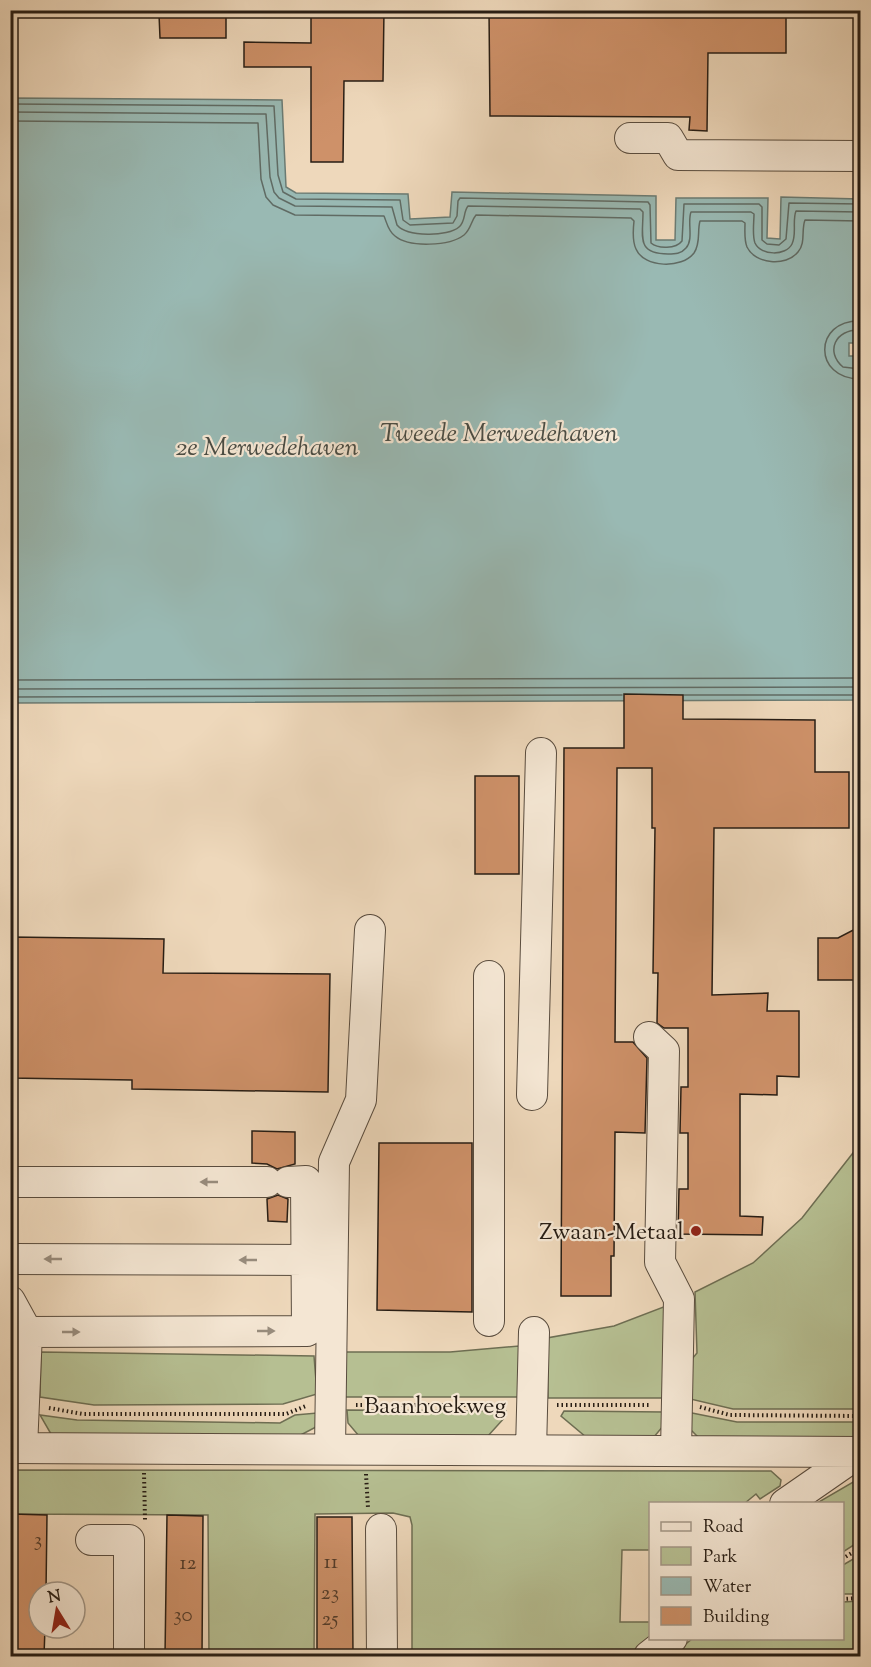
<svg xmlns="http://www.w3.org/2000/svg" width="871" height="1667" font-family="'Sorts Mill Goudy',serif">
<rect width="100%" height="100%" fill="#eed8bb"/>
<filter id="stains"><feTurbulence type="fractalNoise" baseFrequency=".00333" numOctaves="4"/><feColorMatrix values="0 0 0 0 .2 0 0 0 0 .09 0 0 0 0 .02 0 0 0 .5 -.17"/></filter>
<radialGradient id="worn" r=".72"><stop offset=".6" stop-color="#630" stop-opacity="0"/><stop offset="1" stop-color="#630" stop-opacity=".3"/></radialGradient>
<path fill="#b6bf92" stroke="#6e6e53" stroke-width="1.5" d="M 860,1144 L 860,1409 L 733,1409 L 686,1398 L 686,1366 L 697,1353 L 695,1292 L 753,1263 L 802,1218 Z
M 666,1306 L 664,1398 L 548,1398 L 547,1338 L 614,1326 Z
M 519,1346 L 521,1397 L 345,1397 L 346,1352 L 450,1352 Z
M 41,1352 L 314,1356 L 317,1394 L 283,1404 L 94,1405 L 40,1397 Z
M 347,1410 L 506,1411 L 506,1416 L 487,1437 L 359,1436 L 348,1423 Z
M 564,1411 L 664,1412 L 664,1425 L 653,1438 L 586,1437 L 561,1416 Z
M 687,1412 L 737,1422 L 858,1422 L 857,1438 L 699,1438 L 687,1426 Z
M 317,1413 L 316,1427 L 295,1438 L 51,1434 L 40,1415 L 77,1420 L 280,1423 L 295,1415 Z
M 11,1470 L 771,1471 L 781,1480 L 780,1486 L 760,1499 L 756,1494 L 745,1503 L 650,1504 L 650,1550 L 622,1550 L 620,1622 L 650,1622 L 650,1638 L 654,1639 L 632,1656 L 412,1656 L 412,1525 L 410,1517 L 393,1513 L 315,1514 L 314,1656 L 209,1656 L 208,1515 L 11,1514 Z
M 860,1478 L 860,1541 L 843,1552 L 842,1504 L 817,1503 Z
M 860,1555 L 860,1594 L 843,1594 L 843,1565 Z
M 860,1601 L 860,1656 L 671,1656 L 692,1639 L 842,1638 L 843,1602 Z"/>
<path fill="#99b9b3" stroke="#6b7b73" stroke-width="1.5" d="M 11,98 L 282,100 L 286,187 L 296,193 L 408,194 L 410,219 L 450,217 L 452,192 L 656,196 L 656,240 L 675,240 L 676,198 L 768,198 L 767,238 L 780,239 L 781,197 L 860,199 L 860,343 L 849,343 L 849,356 L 860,356 L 860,700 L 11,703 Z"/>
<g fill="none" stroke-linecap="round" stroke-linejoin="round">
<path stroke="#606b64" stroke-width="1.5" d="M 10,104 L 274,106 L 278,175 L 283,192 L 296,199 L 400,200 L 403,220 L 410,225 L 453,223 L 457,216 L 458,201 L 460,198 L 648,202 L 650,205 L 651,243 C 658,249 676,249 682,241 L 684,204 L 759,204 L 762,207 L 762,240 L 767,244 L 779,245 L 786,239 L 789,203 L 860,204
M 10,112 L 266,114 L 270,177 L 274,192 L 279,198 L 295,206 L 392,207 L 397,225 C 407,237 448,237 459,227 C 466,221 463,212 468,206 L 640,209 L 643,212 C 643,237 636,254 668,254 C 675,254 681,254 686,248 C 694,239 687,222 691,212 L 751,212 L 754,214 C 754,223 752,235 755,243 C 761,256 786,256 792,244 C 797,234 792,221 796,211 L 860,212
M 10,121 L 258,123 L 261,179 L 266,197 L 273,205 L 295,215 L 384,216 C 387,223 388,231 395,236 C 409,248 450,246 464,235 C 471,229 471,221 476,215 L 631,218 L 634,221 C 633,230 632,241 636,249 C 644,268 682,269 694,253 C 701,243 697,231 700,221 L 742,221 L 745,223 C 745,231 744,240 747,247 C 755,264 786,267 798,252 C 806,243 801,230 805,220 L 860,221
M 860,321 C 813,320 813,379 860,379
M 860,330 C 835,329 825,352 843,367 L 860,369
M 10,680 L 860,678
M 10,689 L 860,687
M 684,695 L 860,695
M 10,697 L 622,695"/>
</g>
<path fill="#ce9169" stroke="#271d14" stroke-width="1.5" d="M 311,10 L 384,10 L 383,81 L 344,81 L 343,162 L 311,162 L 311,67 L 244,67 L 244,42 L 311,43 Z
M 489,10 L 786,10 L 786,53 L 708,53 L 707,131 L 689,130 L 690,117 L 490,116 Z
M 159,14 L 226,14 L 226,38 L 160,38 Z
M 624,694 L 683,695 L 683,719 L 815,720 L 815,772 L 849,772 L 849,828 L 714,828 L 712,995 L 768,993 L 767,1011 L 799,1011 L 799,1077 L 777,1076 L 777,1095 L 740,1094 L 740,1216 L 763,1217 L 762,1235 L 678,1234 L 679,1189 L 688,1189 L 688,1133 L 680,1133 L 681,1087 L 688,1087 L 688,1028 L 664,1028 L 657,1023 L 658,973 L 653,973 L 655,828 L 652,828 L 652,768 L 617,768 L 615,1042 L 633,1042 L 647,1058 L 645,1133 L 615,1132 L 614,1256 L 611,1256 L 611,1296 L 561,1296 L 564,748 L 624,748 Z
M 475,776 L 519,776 L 519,874 L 475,874 Z
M 861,926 L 861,980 L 818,980 L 818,938 L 838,938 Z
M 10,937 L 164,939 L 163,973 L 330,974 L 328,1092 L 132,1089 L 132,1080 L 10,1078 Z
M 252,1131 L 295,1132 L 295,1164 L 277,1169 L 267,1164 L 252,1163 Z
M 379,1143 L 472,1143 L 472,1312 L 377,1310 Z
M 278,1195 L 288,1199 L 287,1222 L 268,1221 L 267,1199 Z
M 12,1514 L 47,1515 L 46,1592 L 39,1592 L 39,1628 L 45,1628 L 44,1656 L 10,1656 Z
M 167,1515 L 203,1516 L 202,1656 L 165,1656 Z
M 317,1517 L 352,1517 L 353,1656 L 317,1656 Z"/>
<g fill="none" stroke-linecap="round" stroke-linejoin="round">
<defs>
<path id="minor" d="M 630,138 L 668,138 L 678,155 L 860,156
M 489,976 L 489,1321
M 649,1037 L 664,1051 L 660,1262 L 679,1299 L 676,1451
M 532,1095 L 541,753
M 10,1182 L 267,1182
M 10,1259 L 307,1260
M 10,1301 L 27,1332 L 307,1331 L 306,1181 L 288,1182
M 10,1448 L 860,1452
M 22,1448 L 27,1332
M 330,1449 L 334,1162 L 361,1100 L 370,930
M 531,1450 L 534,1332
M 785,1504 L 860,1452
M 381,1529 L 382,1656
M 91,1540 L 129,1540 L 129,1656
M 649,1656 L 672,1638"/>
</defs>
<use href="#minor" stroke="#594c3e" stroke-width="32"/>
<path stroke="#271d14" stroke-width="4" stroke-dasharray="1.5 3" stroke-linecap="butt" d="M 356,1405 L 507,1405
M 557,1405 L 651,1405
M 700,1407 L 730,1415 L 860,1416
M 49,1408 L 83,1414 L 286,1414 L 306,1406
M 144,1473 L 145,1520
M 366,1474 L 368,1508
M 842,1559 L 860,1548
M 842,1599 L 860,1598"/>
<use href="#minor" stroke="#f4e6d3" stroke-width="30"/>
</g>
<defs><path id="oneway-solid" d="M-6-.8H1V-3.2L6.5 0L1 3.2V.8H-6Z" transform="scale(1.5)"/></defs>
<g fill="#988c7d">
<use href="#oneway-solid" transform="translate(209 1182) rotate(180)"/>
<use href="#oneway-solid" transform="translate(53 1259) rotate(-180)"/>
<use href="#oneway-solid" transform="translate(248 1260) rotate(-180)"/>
<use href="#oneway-solid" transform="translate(266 1331)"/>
<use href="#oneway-solid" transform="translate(71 1332)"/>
</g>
<circle fill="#8f2418" stroke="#f4e6d3" stroke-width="2" cx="696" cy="1231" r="6"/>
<g text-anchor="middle" stroke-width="4.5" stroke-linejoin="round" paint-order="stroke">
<g font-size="21" fill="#513a29">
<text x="38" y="1546">3</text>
<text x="331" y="1568">11</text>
<text x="188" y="1569">12</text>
<text x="330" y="1599">23</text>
<text x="183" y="1621">30</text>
<text x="330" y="1625">25</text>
</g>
<g font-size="24" fill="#271d14" stroke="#f4e6d3" text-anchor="end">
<text x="684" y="1239">Zwaan-Metaal</text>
</g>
<g font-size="24" fill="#271d14" stroke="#f4e6d3">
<text x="435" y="1413">Baanhoekweg</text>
</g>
<g font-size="26" font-style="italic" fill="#494c44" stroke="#f4e6d3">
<text x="499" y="441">Tweede Merwedehaven</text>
<text x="267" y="455">2e Merwedehaven</text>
</g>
</g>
<rect width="871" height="1667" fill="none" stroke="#eed8bb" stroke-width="36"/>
<rect x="12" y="12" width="847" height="1643" fill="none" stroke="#271d14" stroke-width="3"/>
<rect x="18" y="18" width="835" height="1631" fill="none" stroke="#271d14" stroke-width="1.5"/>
<rect x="649" y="1502" width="195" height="138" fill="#f4e6d3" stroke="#a29687" stroke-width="1.5"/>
<rect x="661" y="1522" width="30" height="9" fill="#f4e6d3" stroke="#a29687" stroke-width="1.5"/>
<text x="703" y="1532" font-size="18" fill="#271d14">Road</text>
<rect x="661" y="1547" width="30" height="18" fill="#b6bf92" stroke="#a29687" stroke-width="1.5"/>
<text x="703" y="1562" font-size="18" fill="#271d14">Park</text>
<rect x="661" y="1577" width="30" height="18" fill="#99b9b3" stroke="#a29687" stroke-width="1.5"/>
<text x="703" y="1592" font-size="18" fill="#271d14">Water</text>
<rect x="661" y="1607" width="30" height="18" fill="#ce9169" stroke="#a29687" stroke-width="1.5"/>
<text x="703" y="1622" font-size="18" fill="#271d14">Building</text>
<g transform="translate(57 1610) rotate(349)"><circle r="28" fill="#f4e6d3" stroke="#a29687" stroke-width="1.5"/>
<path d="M0-4.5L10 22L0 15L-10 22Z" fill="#8f2418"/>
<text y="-9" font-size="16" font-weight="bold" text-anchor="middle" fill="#271d14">N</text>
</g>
<rect width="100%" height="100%" filter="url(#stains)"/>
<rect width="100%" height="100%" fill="url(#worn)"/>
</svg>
